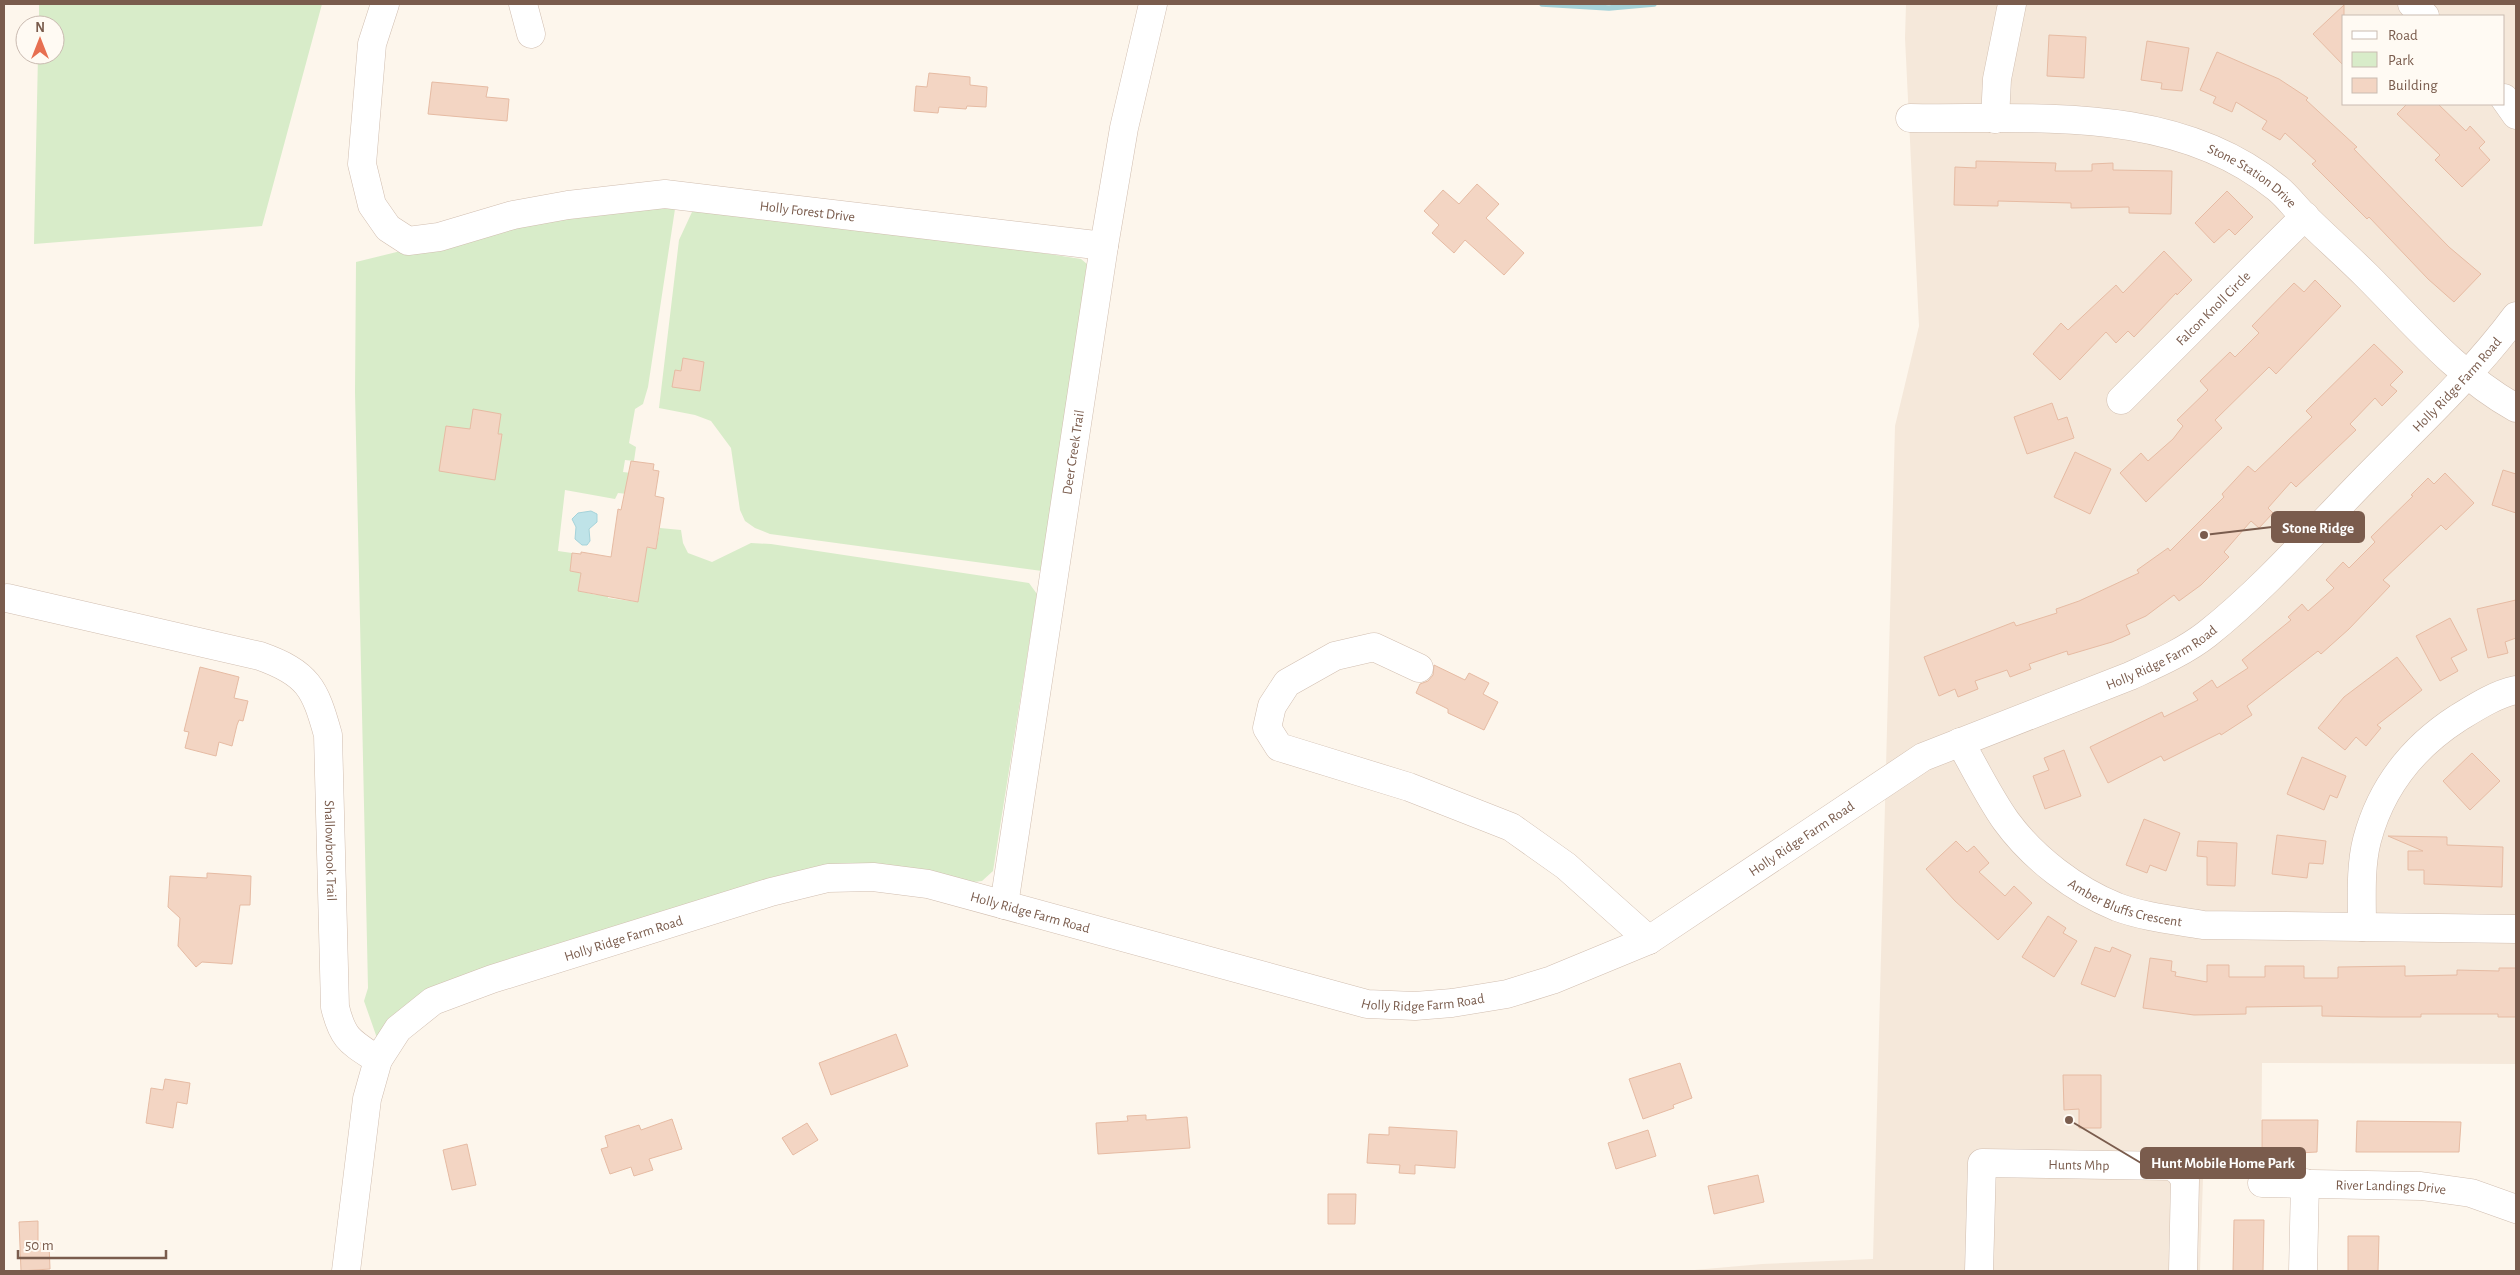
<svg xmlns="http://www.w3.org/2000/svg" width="2520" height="1275" font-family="'Alegreya Sans',sans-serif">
<rect width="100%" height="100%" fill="#fdf6ec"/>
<path fill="#f5e8da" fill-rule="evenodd" d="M 1906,4 L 2516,4 L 2516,1064 L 2262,1063 L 2261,1179 L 2203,1178 L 2200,1271 L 1683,1271 L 1762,1264 L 1873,1259 L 1895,426 L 1919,326 L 1905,38 ZM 2344,16 L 2504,16 L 2504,104 L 2344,104 Z"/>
<path fill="#d8ecc9" d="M 39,4 L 322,4 L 262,226 L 34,244 L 38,55 L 55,55 L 55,25 L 39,25 Z
M 614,204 L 675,209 L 648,387 L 643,404 L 635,409 L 629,443 L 636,447 L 634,461 L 625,460 L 623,472 L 631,473 L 628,494 L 618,493 L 615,499 L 565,490 L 558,551 L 572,553 L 570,571 L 581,573 L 578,591 L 597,595 L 608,593 L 608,598 L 638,602 L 644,564 L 642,547 L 656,549 L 660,528 L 681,530 L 683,543 L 688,553 L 712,562 L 751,543 L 771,544 L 1029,583 L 1037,594 L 993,871 L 982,881 L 965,883 L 903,870 L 606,934 L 377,1038 L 364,1001 L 368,988 L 355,392 L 356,262 L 519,222 Z
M 701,210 L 1036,252 L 1081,259 L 1087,264 L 1042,571 L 770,534 L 755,528 L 745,521 L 740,510 L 731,448 L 711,421 L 695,415 L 659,408 L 679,240 L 692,212 Z"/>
<path fill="#bfe3e8" stroke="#a5d3da" d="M 591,511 L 597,514 L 597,522 L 589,529 L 590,541 L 587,545 L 582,545 L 575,539 L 576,527 L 572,519 L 578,513 Z"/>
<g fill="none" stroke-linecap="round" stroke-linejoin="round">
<path stroke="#a5d3da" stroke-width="5.5" d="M 1542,4 L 1609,8 L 1654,4"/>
</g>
<path fill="#f3d5c3" stroke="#e6bba3" d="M 2344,5 L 2344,66 L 2313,34 Z
M 2049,35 L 2086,37 L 2084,78 L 2047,76 Z
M 2147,41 L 2189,48 L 2182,91 L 2161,89 L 2162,83 L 2141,80 Z
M 2217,52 L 2279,79 L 2308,98 L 2306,100 L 2357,147 L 2354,149 L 2408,205 L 2449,247 L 2481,274 L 2454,302 L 2428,279 L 2369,217 L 2367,219 L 2312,164 L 2316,161 L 2285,133 L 2280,140 L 2262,129 L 2267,121 L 2236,102 L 2232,112 L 2213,103 L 2216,97 L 2200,90 Z
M 929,73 L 970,77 L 970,85 L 987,87 L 986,107 L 967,106 L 966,109 L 939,107 L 938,113 L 914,111 L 916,86 L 927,87 Z
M 432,82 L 488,87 L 486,97 L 509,99 L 507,121 L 428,114 Z
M 2407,104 L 2438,104 L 2466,131 L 2470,126 L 2485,142 L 2479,148 L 2490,160 L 2462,187 L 2435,160 L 2440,155 L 2397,114 Z
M 1976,161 L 2056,163 L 2055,171 L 2092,171 L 2092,164 L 2113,163 L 2113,170 L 2172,171 L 2171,214 L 2129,213 L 2129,207 L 2071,208 L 2071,203 L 1998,201 L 1998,206 L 1954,205 L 1955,167 L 1976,168 Z
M 1477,184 L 1499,204 L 1486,218 L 1524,253 L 1504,275 L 1465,240 L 1454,253 L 1432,233 L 1439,225 L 1424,211 L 1443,190 L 1459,204 Z
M 2227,191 L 2253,217 L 2235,235 L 2229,229 L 2214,243 L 2195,223 Z
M 2164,251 L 2192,280 L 2177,295 L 2176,293 L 2134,337 L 2128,331 L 2116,343 L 2106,332 L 2060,380 L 2033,354 L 2061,323 L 2068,330 L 2116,285 L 2123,293 Z
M 2315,280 L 2341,306 L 2276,374 L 2269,367 L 2215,420 L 2222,428 L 2146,502 L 2120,473 L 2141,453 L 2148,461 L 2173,439 L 2183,426 L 2177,420 L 2208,390 L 2200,381 L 2230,352 L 2235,357 L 2259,333 L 2252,326 L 2294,283 L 2304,292 Z
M 2374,344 L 2403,372 L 2390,385 L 2397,391 L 2382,406 L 2375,398 L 2350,424 L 2356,430 L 2296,487 L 2291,482 L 2268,508 L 2273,513 L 2259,528 L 2251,521 L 2224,552 L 2229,557 L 2201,585 L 2179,601 L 2174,595 L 2146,616 L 2126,625 L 2130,634 L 2112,642 L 2068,655 L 2067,651 L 2029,664 L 2031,669 L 2010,677 L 2007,670 L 1975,681 L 1978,689 L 1958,697 L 1955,689 L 1939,696 L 1924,657 L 2014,622 L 2016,626 L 2057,613 L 2056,609 L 2079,601 L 2139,573 L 2137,570 L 2168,548 L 2170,551 L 2224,497 L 2222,494 L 2248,466 L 2255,472 L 2312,417 L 2306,411 Z
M 683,358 L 704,362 L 700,391 L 672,387 L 675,370 L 681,371 Z
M 2052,403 L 2058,420 L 2067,417 L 2074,438 L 2027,454 L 2014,417 Z
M 473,409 L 501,414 L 498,434 L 502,434 L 495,480 L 439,471 L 446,426 L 470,429 Z
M 2075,452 L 2111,469 L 2090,514 L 2054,497 Z
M 631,461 L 654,464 L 653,470 L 659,471 L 655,496 L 664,498 L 656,549 L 647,547 L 638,602 L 578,591 L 581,573 L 570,571 L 572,553 L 581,554 L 581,552 L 611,557 L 618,509 L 621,510 Z
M 2503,470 L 2516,474 L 2516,513 L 2492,505 Z
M 2445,473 L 2474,503 L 2446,530 L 2441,525 L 2383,580 L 2390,586 L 2349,629 L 2321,654 L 2318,651 L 2247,706 L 2252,715 L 2221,735 L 2220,733 L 2164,761 L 2161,756 L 2108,783 L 2090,747 L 2162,712 L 2164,717 L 2198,700 L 2193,693 L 2212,680 L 2217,688 L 2248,668 L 2242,660 L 2291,620 L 2288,617 L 2302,604 L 2308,611 L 2334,588 L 2326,580 L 2343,562 L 2349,568 L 2375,542 L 2371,537 L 2413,496 L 2411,495 L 2428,478 L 2434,484 Z
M 2516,600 L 2516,638 L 2505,642 L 2508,653 L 2488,658 L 2477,609 Z
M 2450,618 L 2467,650 L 2451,658 L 2458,671 L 2440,681 L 2416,636 Z
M 2397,657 L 2422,690 L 2377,725 L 2381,728 L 2366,746 L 2356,737 L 2345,750 L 2318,728 L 2344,697 Z
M 1434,665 L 1465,680 L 1469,673 L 1489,683 L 1483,694 L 1498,702 L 1484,730 L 1448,713 L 1448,709 L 1416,693 L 1420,684 L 1428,681 L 1433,675 Z
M 200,667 L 239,677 L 234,698 L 248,701 L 243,721 L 239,720 L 237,725 L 232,746 L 219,742 L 216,756 L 185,748 L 189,732 L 184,731 Z
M 2064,750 L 2081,796 L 2045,809 L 2033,776 L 2049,770 L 2044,758 Z
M 2472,753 L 2500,781 L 2470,810 L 2443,781 Z
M 2302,757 L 2346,776 L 2337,798 L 2330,795 L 2324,810 L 2287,794 Z
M 2144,819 L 2180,833 L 2166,871 L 2150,865 L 2147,873 L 2126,865 Z
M 2277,835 L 2326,841 L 2323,864 L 2309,863 L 2307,878 L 2272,874 Z
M 2388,836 L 2447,837 L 2447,845 L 2503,847 L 2502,887 L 2424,884 L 2424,870 L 2408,870 L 2408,851 L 2423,851 Z
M 1956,841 L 1967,852 L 1974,846 L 1989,863 L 1979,872 L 2005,896 L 2014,886 L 2032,903 L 1998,940 L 1955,901 L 1926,869 Z
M 2198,841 L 2237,843 L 2235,886 L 2207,885 L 2207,857 L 2197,856 Z
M 207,873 L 251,876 L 250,905 L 240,905 L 232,964 L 202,962 L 196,967 L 178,946 L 180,918 L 168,907 L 170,876 L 207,878 Z
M 2048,916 L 2066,928 L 2063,933 L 2077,941 L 2054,977 L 2022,957 Z
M 2095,947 L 2110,952 L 2112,947 L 2131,955 L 2115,997 L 2081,984 Z
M 2150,958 L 2172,961 L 2171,971 L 2176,972 L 2175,976 L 2207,982 L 2207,965 L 2229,965 L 2229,977 L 2265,977 L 2265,966 L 2304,966 L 2304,978 L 2338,978 L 2338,967 L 2405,966 L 2405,976 L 2457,975 L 2457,970 L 2499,971 L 2499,968 L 2516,968 L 2516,1017 L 2498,1017 L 2498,1014 L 2421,1014 L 2421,1017 L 2380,1017 L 2322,1016 L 2322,1006 L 2246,1007 L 2246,1014 L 2194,1015 L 2143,1008 Z
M 896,1034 L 908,1066 L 831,1095 L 819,1063 Z
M 1680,1063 L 1692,1098 L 1673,1105 L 1674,1108 L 1643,1119 L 1629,1079 Z
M 2063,1075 L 2101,1075 L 2101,1128 L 2079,1128 L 2079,1109 L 2064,1110 Z
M 165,1079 L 190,1083 L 187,1104 L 177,1102 L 173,1128 L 146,1123 L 151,1088 L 163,1090 Z
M 1146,1115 L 1146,1120 L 1187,1117 L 1190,1148 L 1098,1154 L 1096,1123 L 1128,1121 L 1127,1116 Z
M 672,1119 L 682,1149 L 649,1159 L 653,1170 L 634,1176 L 631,1167 L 610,1174 L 601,1149 L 608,1147 L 605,1136 L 639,1125 L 641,1130 Z
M 2262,1120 L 2318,1120 L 2317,1152 L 2262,1155 Z
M 2357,1121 L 2461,1122 L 2459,1152 L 2356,1152 Z
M 807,1123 L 818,1140 L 793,1155 L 782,1138 Z
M 1389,1127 L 1457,1131 L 1455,1168 L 1415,1165 L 1415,1174 L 1399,1173 L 1400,1165 L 1367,1163 L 1369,1134 L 1389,1135 Z
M 1648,1130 L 1656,1156 L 1616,1169 L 1608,1143 Z
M 467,1144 L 476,1185 L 452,1190 L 443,1150 Z
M 1758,1175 L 1764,1202 L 1714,1214 L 1708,1186 Z
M 1328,1194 L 1356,1194 L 1355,1224 L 1328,1224 Z
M 2234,1220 L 2264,1220 L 2263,1271 L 2233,1271 Z
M 38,1221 L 38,1243 L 49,1243 L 50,1269 L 21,1271 L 19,1222 Z
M 2348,1236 L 2379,1236 L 2378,1271 L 2348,1271 Z"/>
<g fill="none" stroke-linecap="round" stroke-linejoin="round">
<defs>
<g id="minor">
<path id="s1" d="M 385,4 L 372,44 L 362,164 L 372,205 L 388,228 L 408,241 L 439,237 L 513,215 L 568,205 L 665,194 L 1104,246"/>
<path d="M 523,4 L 531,34"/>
<path d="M 2412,4 L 2425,16"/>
<path d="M 2504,98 L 2516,115"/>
<path id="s2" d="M 1910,118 C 2035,120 2174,104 2277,188 C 2287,196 2295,207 2304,216 C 2324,236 2346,255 2367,276 C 2413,322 2458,376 2516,408"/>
<path d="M 1995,119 L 1997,79 L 2012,4"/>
<path id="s3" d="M 2121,400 L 2305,216"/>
<path id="s4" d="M 7,598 L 260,656 C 308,673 315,688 328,735 L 335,1007 C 343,1040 351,1042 378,1060"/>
<path d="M 1419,668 L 1374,647 L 1335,656 L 1287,683 L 1272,706 L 1267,728 L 1279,747 L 1409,787 L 1511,827 L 1566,866 L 1649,940"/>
<path id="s5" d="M 1960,742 C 1975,768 1989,797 2006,821 C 2033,858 2075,890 2117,907 C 2144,917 2174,920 2203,925 L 2516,929"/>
<path id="s6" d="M 1004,905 L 1104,246 L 1124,128 L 1153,4"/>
<path d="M 2362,927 C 2362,899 2360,867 2367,840 C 2381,787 2413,747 2458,718 C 2476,707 2496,694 2516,690"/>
<path id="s7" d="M 2262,1183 L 2421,1186 L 2471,1193 L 2516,1209"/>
<path id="s8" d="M 346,1271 L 367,1099 L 378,1060 L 398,1029 L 433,1001 L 492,979 L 771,892 L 828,878 L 873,877 L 928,884 L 1367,1004 L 1415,1006 L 1452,1003 L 1507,994 L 1552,980 L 1649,940 L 1923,757 L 2130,676 C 2156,664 2184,652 2207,634 C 2265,588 2315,530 2367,477 C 2418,425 2473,374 2516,316"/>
<path id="s9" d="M 1979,1271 L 1982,1163 L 2172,1166 L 2180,1172 L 2185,1180 L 2183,1271"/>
<path d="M 2303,1271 L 2305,1183"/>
</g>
</defs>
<use href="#minor" stroke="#d1beb0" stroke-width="29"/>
<use href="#minor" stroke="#fff" stroke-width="28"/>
</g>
<g text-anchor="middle" stroke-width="4" stroke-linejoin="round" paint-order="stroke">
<g font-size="14" fill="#7a5c4d" stroke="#fffaf3">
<text dy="5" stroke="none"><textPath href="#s2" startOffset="354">Stone Station Drive</textPath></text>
<text dy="5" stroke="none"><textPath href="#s1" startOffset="662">Holly Forest Drive</textPath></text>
<text dy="5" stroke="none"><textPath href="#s3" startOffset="130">Falcon Knoll Circle</textPath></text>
<text dy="5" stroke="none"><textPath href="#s8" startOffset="2551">Holly Ridge Farm Road</textPath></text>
<text dy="5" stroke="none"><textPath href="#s6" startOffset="458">Deer Creek Trail</textPath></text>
<text dy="5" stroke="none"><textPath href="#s8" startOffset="2146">Holly Ridge Farm Road</textPath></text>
<text dy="5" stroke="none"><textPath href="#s8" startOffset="1741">Holly Ridge Farm Road</textPath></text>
<text dy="5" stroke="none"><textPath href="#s4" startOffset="486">Shallowbrook Trail</textPath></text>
<text dy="5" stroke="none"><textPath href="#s5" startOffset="240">Amber Bluffs Crescent</textPath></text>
<text dy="5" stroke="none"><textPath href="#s8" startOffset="916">Holly Ridge Farm Road</textPath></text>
<text dy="5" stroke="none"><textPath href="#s8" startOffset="496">Holly Ridge Farm Road</textPath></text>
<text dy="5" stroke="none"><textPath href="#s8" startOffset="1321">Holly Ridge Farm Road</textPath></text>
<text dy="5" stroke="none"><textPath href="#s9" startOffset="205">Hunts Mhp</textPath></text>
<text dy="5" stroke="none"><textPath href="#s7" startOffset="129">River Landings Drive</textPath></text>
</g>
</g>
<path fill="none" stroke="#7a5c4d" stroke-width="2" d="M2204 535L2272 527M2069 1120L2141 1163"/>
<g fill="#7a5c4d" stroke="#fffaf3" stroke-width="2">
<circle cx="2204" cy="535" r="5"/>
<circle cx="2069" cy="1120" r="5"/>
</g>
<g fill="#7a5c4d" stroke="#7a5c4d" stroke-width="2">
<rect x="2272" y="512" width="92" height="30" rx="5"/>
<rect x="2141" y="1148" width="164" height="30" rx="5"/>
</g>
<g font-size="15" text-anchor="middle" font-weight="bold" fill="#fff">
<text x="2318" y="533">Stone Ridge</text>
<text x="2223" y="1168">Hunt Mobile Home Park</text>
</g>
<rect width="2520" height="1275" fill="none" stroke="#7a5c4d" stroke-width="10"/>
<rect x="2342" y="15" width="162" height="90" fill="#fffaf3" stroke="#cabbb1"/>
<rect x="2352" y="31" width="25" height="8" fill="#ffffff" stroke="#cabbb1"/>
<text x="2388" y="40" font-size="15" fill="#7a5c4d">Road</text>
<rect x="2352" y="52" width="25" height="15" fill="#d8ecc9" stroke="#cabbb1"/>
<text x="2388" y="65" font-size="15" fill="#7a5c4d">Park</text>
<rect x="2352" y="78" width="25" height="15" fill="#f3d5c3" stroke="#cabbb1"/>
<text x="2388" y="90" font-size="15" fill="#7a5c4d">Building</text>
<g transform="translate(40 40)"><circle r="24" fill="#fffaf3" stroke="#cabbb1"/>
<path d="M0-4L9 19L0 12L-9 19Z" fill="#e76f51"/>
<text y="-8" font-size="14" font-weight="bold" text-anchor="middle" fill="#7a5c4d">N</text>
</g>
<path d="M18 1250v8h148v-8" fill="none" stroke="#7a5c4d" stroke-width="2.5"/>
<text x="25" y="1250" font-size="15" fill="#7a5c4d" stroke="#fffaf3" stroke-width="4" paint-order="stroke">50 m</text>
</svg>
